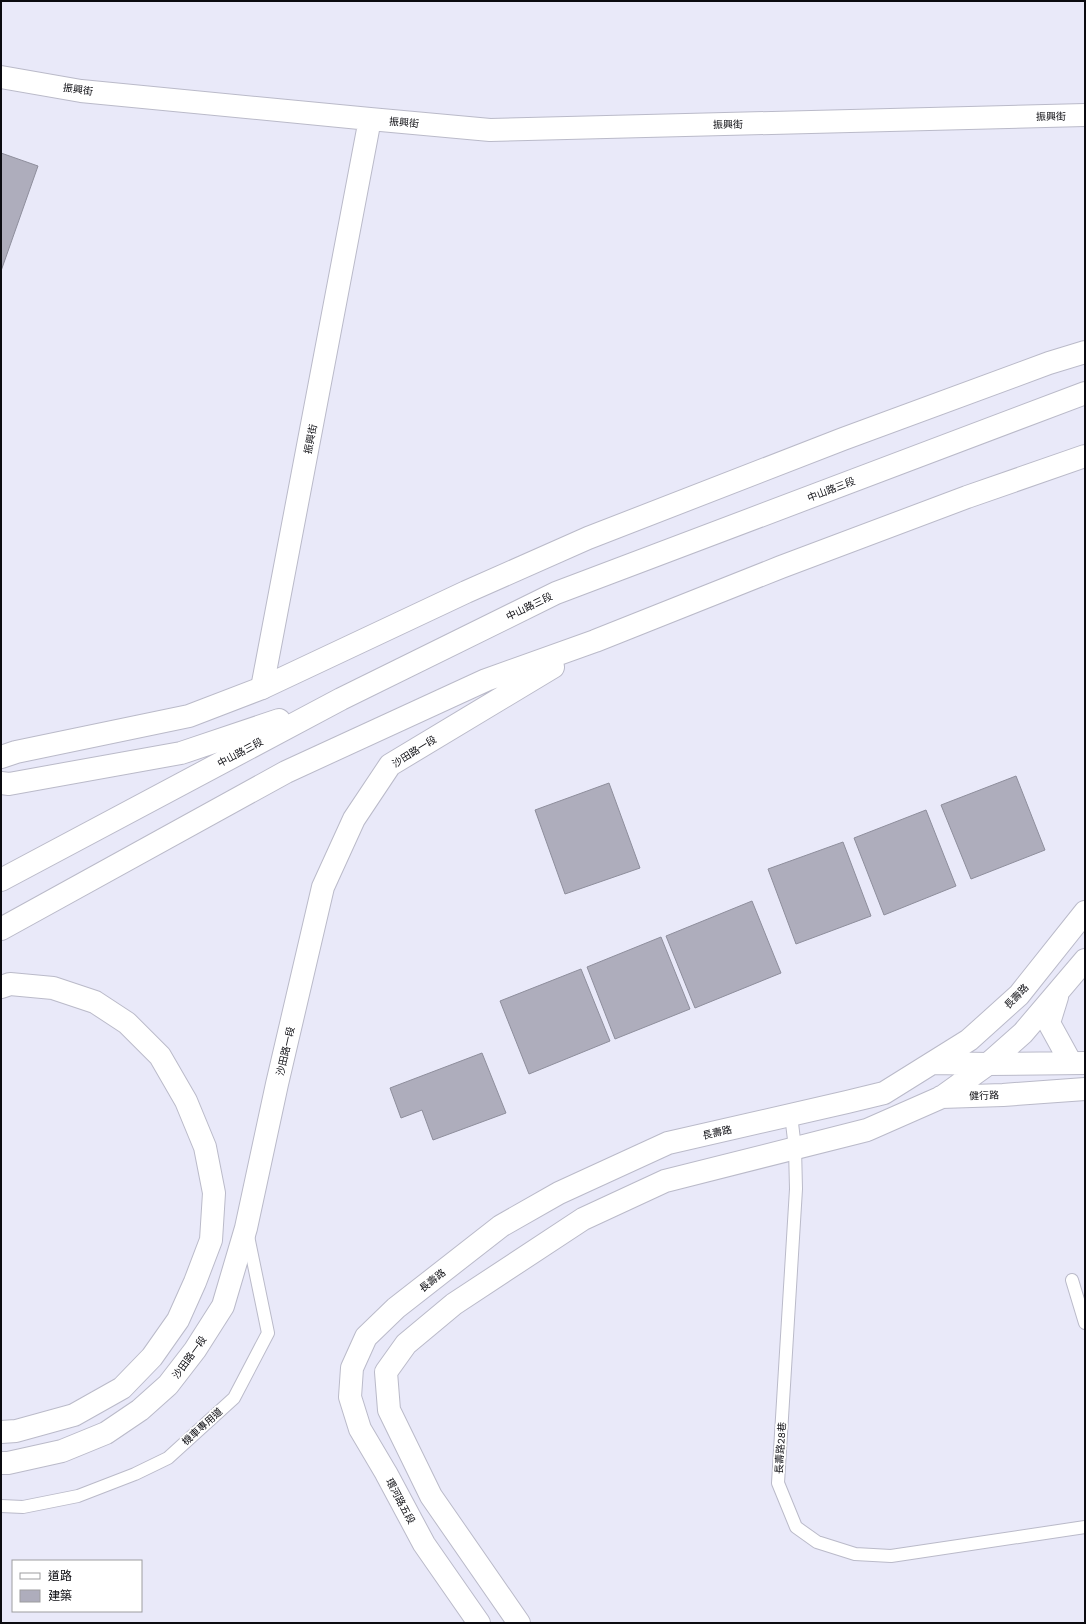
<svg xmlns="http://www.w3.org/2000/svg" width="1086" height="1624" font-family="'Work Sans','Noto Sans TC',sans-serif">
<rect width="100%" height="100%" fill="#e9e9f9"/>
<path fill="#aeadbc" stroke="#8e8e9c" d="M 1,153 L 38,166 L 1,271 Z
M 1016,776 L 1045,850 L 971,879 L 941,805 Z
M 609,783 L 640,868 L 565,894 L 535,810 Z
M 926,810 L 956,886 L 884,915 L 854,838 Z
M 843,842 L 871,916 L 796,944 L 768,869 Z
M 752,901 L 781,973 L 695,1008 L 666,936 Z
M 661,937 L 690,1009 L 615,1039 L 587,967 Z
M 581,969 L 610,1041 L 529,1074 L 500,1001 Z
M 482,1053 L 506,1113 L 433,1140 L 422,1110 L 401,1118 L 390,1088 Z"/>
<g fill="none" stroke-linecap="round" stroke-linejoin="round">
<defs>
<path id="lane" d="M 791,1115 L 795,1148 L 796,1189 L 778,1483 L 796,1527 L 817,1542 L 855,1554 L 891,1556 L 1085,1527
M 1072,1280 L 1085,1323
M 1,1506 L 23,1507 L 78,1496 L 135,1474 L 168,1458 L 234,1398 L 268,1333 L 248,1236"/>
<path id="street" d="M 1,77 L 81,91 L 370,119 L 490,130 L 1085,115
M 262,688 L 370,119
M 1057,997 L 1049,1023 L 1071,1063
M 933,1063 L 988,1064 L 1085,1063
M 941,1097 L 1003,1095 L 1085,1089
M 479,1623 L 424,1544 L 386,1473 L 360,1429 L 350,1397 L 352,1368 L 366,1337 L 396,1308 L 501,1226 L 559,1193 L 668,1143 L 847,1102 L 884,1093 L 969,1040 L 1019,995 L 1085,912
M 519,1623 L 431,1496 L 389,1410 L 386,1372 L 406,1344 L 454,1304 L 583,1219 L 665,1181 L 867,1130 L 942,1097 L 988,1064 L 1023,1033 L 1085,960"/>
<path id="primary" d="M 1,757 L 16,752 L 189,716 L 262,688 L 466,592 L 588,538 L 843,439 L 1049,363 L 1085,352
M 1,783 L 9,784 L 181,753 L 279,720
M 1,880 L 341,699 L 556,593 L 1085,393
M 1,929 L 286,772 L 486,680 L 595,641 L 781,567 L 967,497 L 1085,456
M 1,987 L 10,984 L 53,988 L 95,1002 L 127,1023 L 160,1056 L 186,1101 L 205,1147 L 214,1193 L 211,1240 L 195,1282 L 178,1320 L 152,1357 L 122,1388 L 74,1415 L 16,1431 L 1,1432
M 1,1463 L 8,1463 L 62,1451 L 106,1433 L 140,1410 L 168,1385 L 195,1350 L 223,1306 L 246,1228 L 277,1084 L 323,887 L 354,819 L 390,765 L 553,667"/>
</defs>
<use href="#lane" stroke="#babac9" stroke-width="14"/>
<use href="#street" stroke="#babac9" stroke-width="24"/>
<use href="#primary" stroke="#babac9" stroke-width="24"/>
<use href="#lane" stroke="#fff" stroke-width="12"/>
<use href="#street" stroke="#fff" stroke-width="22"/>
<use href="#primary" stroke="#fff" stroke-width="22"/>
</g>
<g text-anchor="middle" stroke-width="3.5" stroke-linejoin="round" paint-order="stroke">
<g font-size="10" fill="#0b0b10" stroke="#fff">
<text transform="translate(78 89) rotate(8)" y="4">振興街</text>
<text transform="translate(1051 116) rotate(-1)" y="4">振興街</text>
<text transform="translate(404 122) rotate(5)" y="4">振興街</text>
<text transform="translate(728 124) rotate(-1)" y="4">振興街</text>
<text transform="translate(310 439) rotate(-79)" y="4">振興街</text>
<text transform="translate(831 489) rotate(-21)" y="4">中山路三段</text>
<text transform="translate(529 606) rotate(-26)" y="4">中山路三段</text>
<text transform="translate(414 751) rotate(-32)" y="4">沙田路一段</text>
<text transform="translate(240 752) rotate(-28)" y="4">中山路三段</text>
<text transform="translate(1016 996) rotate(-46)" y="4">長壽路</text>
<text transform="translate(285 1051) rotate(-77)" y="4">沙田路一段</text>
<text transform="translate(984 1095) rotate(-2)" y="4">健行路</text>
<text transform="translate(717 1132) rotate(-13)" y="4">長壽路</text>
<text transform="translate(432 1280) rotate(-38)" y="4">長壽路</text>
<text transform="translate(189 1357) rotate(-54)" y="4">沙田路一段</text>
<text transform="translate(202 1426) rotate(-42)" y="4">機車專用道</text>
<text transform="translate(780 1448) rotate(-86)" y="4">長壽路28巷</text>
<text transform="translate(401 1501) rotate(62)" y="4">環河路五段</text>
</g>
</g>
<rect width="1086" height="1624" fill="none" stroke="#0b0b10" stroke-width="4"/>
<rect x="12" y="1560" width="130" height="52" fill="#ffffff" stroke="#9d9d9f"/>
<rect x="20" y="1573" width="20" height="6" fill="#ffffff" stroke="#9d9d9f"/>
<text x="48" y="1580" font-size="12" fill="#0b0b10">道路</text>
<rect x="20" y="1590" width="20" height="12" fill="#aeadbc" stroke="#9d9d9f"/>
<text x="48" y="1600" font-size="12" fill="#0b0b10">建築</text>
</svg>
